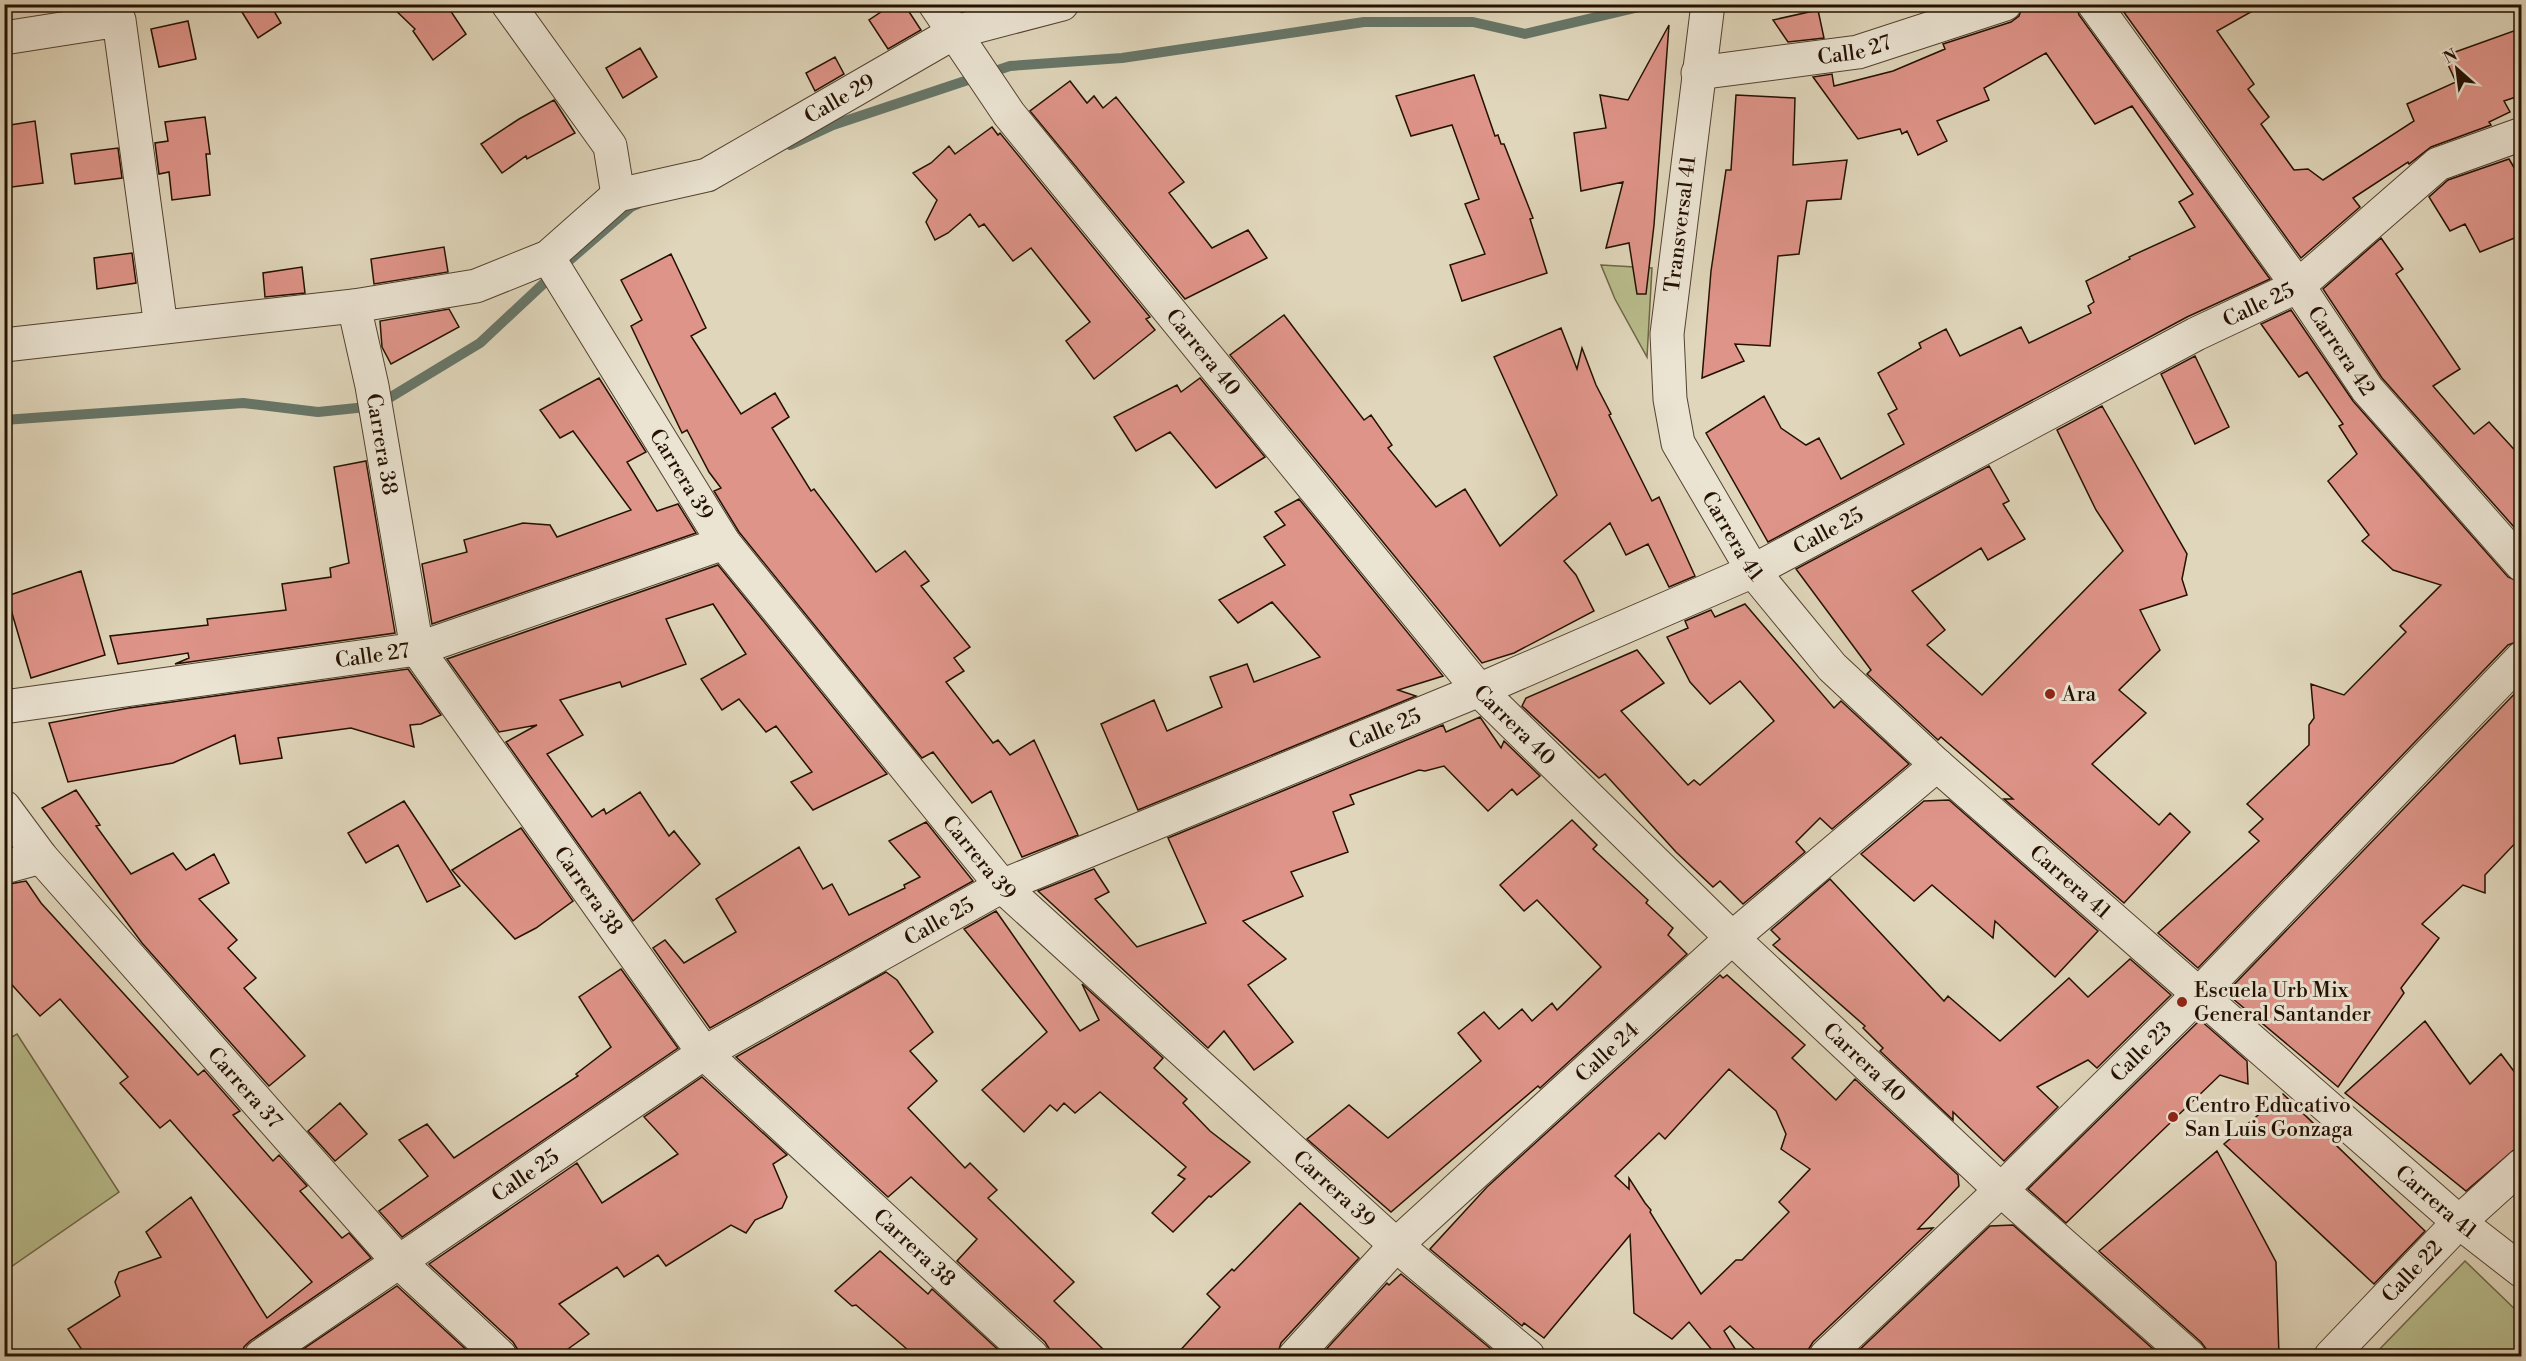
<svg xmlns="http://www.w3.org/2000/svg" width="2526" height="1361" font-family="'Libre Bodoni',serif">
<rect width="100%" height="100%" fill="#e0d6bb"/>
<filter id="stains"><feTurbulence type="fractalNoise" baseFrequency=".00333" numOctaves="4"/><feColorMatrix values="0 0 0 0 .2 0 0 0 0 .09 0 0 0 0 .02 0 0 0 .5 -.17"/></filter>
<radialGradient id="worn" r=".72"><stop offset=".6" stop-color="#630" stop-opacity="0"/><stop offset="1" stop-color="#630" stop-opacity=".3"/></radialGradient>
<path fill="#b8bc8c" stroke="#6e6646" stroke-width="1.5" d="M 1601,265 L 1652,268 L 1647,357 L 1615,299 Z
M 17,1034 L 119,1192 L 5,1271 L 5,1041 Z
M 2465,1261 L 2521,1315 L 2521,1356 L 2373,1356 Z"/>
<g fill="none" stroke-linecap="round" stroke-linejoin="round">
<path stroke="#677668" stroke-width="10" d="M 790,145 L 833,125 L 1010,66 L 1122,58 L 1364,22 L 1473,22 L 1525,34 L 1652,4
M 4,420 L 243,403 L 318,412 L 376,406 L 480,343 L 557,271 L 631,207 L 638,204"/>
</g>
<path fill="#df9489" stroke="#241101" stroke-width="1.5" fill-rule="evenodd" d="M 237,4 L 270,4 L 281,23 L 258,38 Z
M 389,4 L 446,4 L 466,34 L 433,60 L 413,31 L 415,29 Z
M 893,4 L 904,4 L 921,30 L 888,49 L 869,20 Z
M 2023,4 L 2076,4 L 2079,15 L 2270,279 L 2187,317 L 1768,542 L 1706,433 L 1764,396 L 1781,428 L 1806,445 L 1819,438 L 1841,479 L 1904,444 L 1888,414 L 1897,409 L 1878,373 L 1921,348 L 1919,343 L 1946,329 L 1960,356 L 2021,327 L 2029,343 L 2091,313 L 2088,306 L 2094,302 L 2086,281 L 2130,259 L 2129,257 L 2195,227 L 2179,202 L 2193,194 L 2132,106 L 2095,124 L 2046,53 L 1984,88 L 1989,100 L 1937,121 L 1947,141 L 1918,155 L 1907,131 L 1902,134 L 1900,129 L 1858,139 L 1813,77 L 1832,74 L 1834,86 L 1893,71 L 1945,49 L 1943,44 L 2011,22 L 2019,16 Z
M 2118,4 L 2265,4 L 2217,31 L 2254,84 L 2248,89 L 2269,117 L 2261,124 L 2294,170 L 2308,169 L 2323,180 L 2414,121 L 2407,104 L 2456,82 L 2444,56 L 2522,28 L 2522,95 L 2504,101 L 2510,112 L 2489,122 L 2491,125 L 2431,147 L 2409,164 L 2408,162 L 2353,198 L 2360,207 L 2301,258 Z
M 1818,10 L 1824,38 L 1788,42 L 1773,20 Z
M 188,21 L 196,59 L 159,67 L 151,29 Z
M 1669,25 L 1654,225 L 1646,294 L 1637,294 L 1629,243 L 1606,248 L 1623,182 L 1581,191 L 1574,133 L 1606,128 L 1600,95 L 1628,100 Z
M 640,48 L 657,77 L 623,98 L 606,68 Z
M 835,57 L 844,74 L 815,91 L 806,73 Z
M 1474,75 L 1495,136 L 1498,135 L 1501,144 L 1504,144 L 1533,218 L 1530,219 L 1547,273 L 1462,301 L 1450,265 L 1485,254 L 1465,204 L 1479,199 L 1452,125 L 1411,136 L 1396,96 Z
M 1070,81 L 1087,103 L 1094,96 L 1103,108 L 1116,97 L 1184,182 L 1169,193 L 1212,248 L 1248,230 L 1267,258 L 1185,299 L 1030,111 Z
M 1736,95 L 1795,98 L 1793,165 L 1847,160 L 1841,199 L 1807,201 L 1799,254 L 1778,256 L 1770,346 L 1735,344 L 1744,361 L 1702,378 L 1711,271 L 1726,170 L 1731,170 Z
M 554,100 L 575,133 L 527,159 L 526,156 L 502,173 L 481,144 L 519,119 Z
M 205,117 L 210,154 L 206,154 L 210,195 L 172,200 L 169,172 L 159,174 L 155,143 L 168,141 L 165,122 Z
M 35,121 L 43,183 L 4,188 L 4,126 Z
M 992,127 L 998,135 L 1000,133 L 1150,317 L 1146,319 L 1155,330 L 1094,379 L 1066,341 L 1090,322 L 1031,248 L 1013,261 L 984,224 L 979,227 L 970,214 L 948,233 L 935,240 L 926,222 L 937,200 L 913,173 L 931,163 L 949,146 L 955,154 Z
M 118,148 L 122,178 L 75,184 L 71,154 Z
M 2509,159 L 2522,181 L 2522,235 L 2480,252 L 2465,224 L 2450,231 L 2429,197 L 2448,180 Z
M 2381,238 L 2403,269 L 2396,274 L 2460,369 L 2433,386 L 2474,434 L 2489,422 L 2522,458 L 2522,536 L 2382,378 L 2323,289 Z
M 444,247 L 448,272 L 374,284 L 371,259 Z
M 132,253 L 136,283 L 97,289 L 94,258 Z
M 671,254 L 706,328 L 691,336 L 741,414 L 775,393 L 789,417 L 772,428 L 811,491 L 814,489 L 876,572 L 905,551 L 929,581 L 921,586 L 970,647 L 954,658 L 964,671 L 946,682 L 993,743 L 998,740 L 1010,755 L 1034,740 L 1078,835 L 1022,857 L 991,791 L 972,803 L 933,752 L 922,758 L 739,532 L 714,491 L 721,488 L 709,472 L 687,430 L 682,433 L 631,326 L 642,320 L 621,280 Z
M 302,267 L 305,293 L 265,297 L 263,273 Z
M 449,309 L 459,327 L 391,364 L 382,347 L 380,321 Z
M 2291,310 L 2353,401 L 2508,577 L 2522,583 L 2522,640 L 2508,645 L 2198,968 L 2158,933 L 2259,841 L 2249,832 L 2263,819 L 2247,804 L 2309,745 L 2309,725 L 2314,718 L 2311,684 L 2344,695 L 2406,632 L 2400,626 L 2441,585 L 2393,570 L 2362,541 L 2369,535 L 2328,481 L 2357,454 L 2339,426 L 2343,424 L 2307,372 L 2299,377 L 2261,324 Z
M 1284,315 L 1364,420 L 1371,415 L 1392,445 L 1388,448 L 1436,507 L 1465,489 L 1500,546 L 1557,495 L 1494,357 L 1561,328 L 1577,369 L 1582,348 L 1596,385 L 1611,414 L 1609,415 L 1652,501 L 1659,497 L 1695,576 L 1669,587 L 1648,544 L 1626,555 L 1610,523 L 1564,561 L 1576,575 L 1594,611 L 1514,653 L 1482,663 L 1230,355 Z
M 2195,356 L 2229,427 L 2195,444 L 2161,374 Z
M 599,378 L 646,452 L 627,462 L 657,511 L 678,504 L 696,533 L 432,624 L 422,564 L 467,552 L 464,540 L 523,523 L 550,525 L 557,537 L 631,510 L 573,431 L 560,438 L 540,410 Z
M 1200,378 L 1265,457 L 1216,488 L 1170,432 L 1136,451 L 1114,417 L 1177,385 L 1181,392 Z
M 2102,406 L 2187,554 L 2182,579 L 2187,595 L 2140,610 L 2160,650 L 2119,690 L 2146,713 L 2092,764 L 2159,825 L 2170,813 L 2190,832 L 2124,903 L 2004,799 L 2013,799 L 1941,737 L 1938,740 L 1867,674 L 1871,670 L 1796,569 L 1989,466 L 2009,501 L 2003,504 L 2025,539 L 1988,560 L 1981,548 L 1912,591 L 1945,630 L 1927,645 L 1982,695 L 2123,551 L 2096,510 L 2057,430 Z
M 366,461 L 395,633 L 175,664 L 189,658 L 188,653 L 118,664 L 110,636 L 208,625 L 207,619 L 286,610 L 282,584 L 331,577 L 330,568 L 349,563 L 334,467 Z
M 1299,499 L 1443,676 L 1398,690 L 1416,696 L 1138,810 L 1101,724 L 1154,700 L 1167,731 L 1222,707 L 1210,677 L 1247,664 L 1254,682 L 1320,657 L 1272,602 L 1238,623 L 1219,600 L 1285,565 L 1264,537 L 1285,525 L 1275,512 Z
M 718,565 L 887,774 L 813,810 L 791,782 L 812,772 L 776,726 L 766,732 L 739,699 L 722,710 L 701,679 L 746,654 L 713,604 L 666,619 L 686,664 L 622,687 L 620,682 L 560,700 L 583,735 L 547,754 L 592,817 L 604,809 L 606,814 L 640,792 L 669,836 L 674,831 L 700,864 L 633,921 L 506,742 L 537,725 L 499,732 L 447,659 Z
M 81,571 L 105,655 L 31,678 L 7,596 Z
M 1745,604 L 1834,708 L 1841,701 L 1909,764 L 1832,829 L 1820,818 L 1796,842 L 1805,852 L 1743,904 L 1720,881 L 1713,887 L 1676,852 L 1605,774 L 1599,778 L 1522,706 L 1526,698 L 1637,650 L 1664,683 L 1621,711 L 1688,785 L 1694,780 L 1700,785 L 1774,721 L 1740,681 L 1710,704 L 1690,682 L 1667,637 L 1688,628 L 1685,621 L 1711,610 L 1715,617 Z
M 408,669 L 441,715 L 421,724 L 410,725 L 414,747 L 351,728 L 278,738 L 282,758 L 240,764 L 235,735 L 173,763 L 68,782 L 49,723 L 129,708 Z
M 2522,686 L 2522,836 L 2485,875 L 2485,893 L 2463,885 L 2422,924 L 2439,938 L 2401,988 L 2404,993 L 2338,1087 L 2226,993 Z
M 1480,717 L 1501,748 L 1504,741 L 1540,776 L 1517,795 L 1512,789 L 1488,811 L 1444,766 L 1425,771 L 1419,770 L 1350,795 L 1354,804 L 1333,812 L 1348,852 L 1291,872 L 1303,896 L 1243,921 L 1286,959 L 1248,985 L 1293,1042 L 1254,1070 L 1224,1031 L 1208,1048 L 1038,891 L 1094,869 L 1109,892 L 1095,899 L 1137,947 L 1206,923 L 1168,838 L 1443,725 L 1446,732 Z
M 76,790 L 100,825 L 96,826 L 131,874 L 173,853 L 186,870 L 214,854 L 229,883 L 199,899 L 237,940 L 228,948 L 256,978 L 244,988 L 305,1056 L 269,1086 L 142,943 L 42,808 Z
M 1949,800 L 2098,931 L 2055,977 L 1995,921 L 1993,938 L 1932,885 L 1914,901 L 1861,854 L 1924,801 Z
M 404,801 L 460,886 L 427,902 L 398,845 L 366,863 L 348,833 Z
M 1572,820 L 1597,845 L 1593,849 L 1648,900 L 1646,903 L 1673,928 L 1668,935 L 1687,954 L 1540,1088 L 1538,1086 L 1391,1212 L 1307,1139 L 1349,1105 L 1388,1138 L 1481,1061 L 1458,1033 L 1484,1012 L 1499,1029 L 1522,1009 L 1532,1021 L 1552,1003 L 1557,1010 L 1601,967 L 1537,900 L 1524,911 L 1500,885 Z
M 926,822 L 973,881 L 710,1028 L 653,948 L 665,940 L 684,963 L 736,932 L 716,899 L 799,847 L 823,889 L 832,884 L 849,915 L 905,888 L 904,885 L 920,877 L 889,841 Z
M 521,828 L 573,901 L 536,928 L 515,939 L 452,870 Z
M 1830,879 L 1944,1001 L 1948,996 L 2000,1041 L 2069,978 L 2088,997 L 2130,959 L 2171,995 L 2097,1068 L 2088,1060 L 2037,1087 L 2058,1107 L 2004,1161 L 1953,1112 L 1953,1120 L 1880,1051 L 1883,1048 L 1863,1028 L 1865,1026 L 1773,945 L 1780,939 L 1771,930 Z
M 26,881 L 41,903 L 198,1075 L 204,1070 L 240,1111 L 233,1115 L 273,1161 L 279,1155 L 307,1186 L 300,1191 L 342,1238 L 349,1233 L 371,1258 L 250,1341 L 244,1347 L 242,1356 L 86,1356 L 68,1329 L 120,1296 L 115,1282 L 119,1272 L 161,1257 L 146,1232 L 191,1197 L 267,1318 L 312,1282 L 170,1120 L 160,1128 L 120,1083 L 128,1077 L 60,999 L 40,1016 L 4,976 L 4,885 Z
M 996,911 L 1080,1031 L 1099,1020 L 1082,984 L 1163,1058 L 1154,1068 L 1187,1099 L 1183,1103 L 1210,1131 L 1250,1162 L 1211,1197 L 1209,1196 L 1173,1232 L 1152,1213 L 1185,1179 L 1178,1175 L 1186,1167 L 1100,1092 L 1075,1113 L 1064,1103 L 1057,1111 L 1050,1105 L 1024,1132 L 982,1090 L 1047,1032 L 964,929 Z
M 621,969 L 678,1048 L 402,1237 L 379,1211 L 428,1176 L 399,1140 L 427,1124 L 454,1158 L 578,1076 L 576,1074 L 611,1047 L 579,997 Z
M 886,972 L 897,980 L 933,1032 L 910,1051 L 937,1081 L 908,1108 L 965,1168 L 970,1163 L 997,1190 L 988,1198 L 1074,1282 L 1054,1301 L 1110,1356 L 1050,1356 L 1050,1350 L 1045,1342 L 957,1261 L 977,1239 L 911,1177 L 888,1197 L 736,1057 Z
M 1720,975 L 1723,978 L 1727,975 L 1805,1045 L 1792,1058 L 1836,1100 L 1855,1079 L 1958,1175 L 1959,1186 L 1918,1229 L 1933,1228 L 1813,1342 L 1808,1350 L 1808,1356 L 1762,1356 L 1730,1326 L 1724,1331 L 1737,1352 L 1730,1356 L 1717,1356 L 1689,1322 L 1672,1339 L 1634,1313 L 1630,1235 L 1544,1338 L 1524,1323 L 1522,1326 L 1430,1249 L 1487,1187 ZM 1729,1069 L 1776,1111 L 1786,1134 L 1781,1149 L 1810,1169 L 1779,1202 L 1789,1212 L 1742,1260 L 1736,1260 L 1701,1294 L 1650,1212 L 1651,1210 L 1645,1203 L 1629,1178 L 1629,1189 L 1615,1176 L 1659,1133 L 1665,1139 Z
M 2200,1020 L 2247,1061 L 2248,1084 L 2220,1075 L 2066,1223 L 2028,1189 Z
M 2425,1021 L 2470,1084 L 2501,1054 L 2522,1082 L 2522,1143 L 2466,1191 L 2345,1093 Z
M 702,1077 L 787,1155 L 773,1164 L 787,1197 L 782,1208 L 755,1220 L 746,1233 L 731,1225 L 666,1266 L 658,1255 L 624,1277 L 617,1267 L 559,1304 L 589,1334 L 558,1356 L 518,1356 L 518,1350 L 513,1342 L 429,1264 L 577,1163 L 602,1203 L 678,1154 L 644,1117 Z
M 2283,1094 L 2425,1231 L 2374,1284 L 2224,1144 Z
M 340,1103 L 367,1134 L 335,1161 L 308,1131 Z
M 2217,1151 L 2276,1262 L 2279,1356 L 2207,1356 L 2207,1350 L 2201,1342 L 2099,1251 Z
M 1300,1203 L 1359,1258 L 1281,1343 L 1277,1356 L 1175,1356 L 1220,1307 L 1207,1294 L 1232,1269 L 1234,1271 Z
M 2013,1225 L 2161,1356 L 1853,1356 L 1990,1226 Z
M 880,1251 L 928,1294 L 932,1289 L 1005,1356 L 915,1356 L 856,1305 L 852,1306 L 835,1291 Z
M 1401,1274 L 1497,1354 L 1495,1356 L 1320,1356 L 1387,1283 L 1389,1285 Z
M 397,1286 L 473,1356 L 293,1356 Z"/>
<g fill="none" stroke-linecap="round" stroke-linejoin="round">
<defs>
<g id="minor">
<path d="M 508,4 L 610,146 L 618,195"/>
<path id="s1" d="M 935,4 L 1009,114 L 1479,690 L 1732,938 L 2001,1190 L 2189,1356"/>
<path id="s2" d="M 2094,4 L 2298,286 L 2367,389 L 2522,565"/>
<path d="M 4,38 L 119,20 L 161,327"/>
<path id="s3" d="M 1698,73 L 1858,52 L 2005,4"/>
<path id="s4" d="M 548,257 L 724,543 L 1002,886 L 1396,1245 L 1528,1356"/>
<path id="s5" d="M 354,306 L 372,386 L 417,649 L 704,1053 L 1032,1356"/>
<path id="s6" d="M 4,345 L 354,306 L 476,286 L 548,257 L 618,195 L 707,175 L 955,32 L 1062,4"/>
<path id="s7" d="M 4,707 L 417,649 L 724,543"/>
<path id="s8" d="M 4,807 L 41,857 L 399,1262 L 500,1356"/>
<path d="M 4,867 L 41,857"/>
<path id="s9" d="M 261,1356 L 704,1053 L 1002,886 L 1479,690 L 1753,571 L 2196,334 L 2298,286 L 2438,164 L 2522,134"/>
<path id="s10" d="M 1295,1356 L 1396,1245 L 1732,938 L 1937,765"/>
<path id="s11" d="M 1826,1356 L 2001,1190 L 2198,995 L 2522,658"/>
<path id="s12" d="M 2331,1356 L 2459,1222 L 2522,1165"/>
</g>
<g id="tertiary">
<path id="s13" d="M 1708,4 L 1667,334 L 1670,399 L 1678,443 L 1753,571 L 1832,667 L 1937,765 L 2459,1222 L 2522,1271"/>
</g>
</defs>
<use href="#minor" stroke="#534230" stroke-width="35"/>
<use href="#tertiary" stroke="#534230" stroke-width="35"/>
<use href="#minor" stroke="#ebe4d3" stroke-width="33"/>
<use href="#tertiary" stroke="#ebe4d3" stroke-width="33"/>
</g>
<g fill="#8f2418" stroke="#ebe4d3" stroke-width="2">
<circle cx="2050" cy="694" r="6"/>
<circle cx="2182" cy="1002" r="6"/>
<circle cx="2173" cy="1117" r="6"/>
</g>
<g text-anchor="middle" stroke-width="6" stroke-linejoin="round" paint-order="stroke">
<g font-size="21" fill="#241101" stroke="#ebe4d3">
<text dy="7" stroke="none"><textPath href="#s3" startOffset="158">Calle 27</textPath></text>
<text dy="7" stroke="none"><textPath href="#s6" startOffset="891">Calle 29</textPath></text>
<text transform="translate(1680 224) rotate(-83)" y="7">Transversal 41</text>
<text dy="7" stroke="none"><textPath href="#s9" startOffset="2264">Calle 25</textPath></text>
<text dy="7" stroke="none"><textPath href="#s2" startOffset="426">Carrera 42</textPath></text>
<text dy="7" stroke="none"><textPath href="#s1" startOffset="440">Carrera 40</textPath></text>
<text dy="7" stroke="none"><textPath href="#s5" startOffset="141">Carrera 38</textPath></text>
<text dy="7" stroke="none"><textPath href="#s4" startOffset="255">Carrera 39</textPath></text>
<text dy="7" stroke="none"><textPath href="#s9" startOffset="1778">Calle 25</textPath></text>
<text dy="7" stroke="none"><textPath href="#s13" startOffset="550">Carrera 41</textPath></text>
<text dy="7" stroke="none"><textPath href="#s7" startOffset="372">Calle 27</textPath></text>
<text dy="7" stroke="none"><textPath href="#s1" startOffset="926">Carrera 40</textPath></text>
<text dy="7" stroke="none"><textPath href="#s9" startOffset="1292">Calle 25</textPath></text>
<text dy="7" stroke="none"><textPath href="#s4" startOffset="741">Carrera 39</textPath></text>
<text dy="7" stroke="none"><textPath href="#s13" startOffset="1036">Carrera 41</textPath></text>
<text dy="7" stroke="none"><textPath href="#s5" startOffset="645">Carrera 38</textPath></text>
<text dy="7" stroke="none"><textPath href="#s9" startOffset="806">Calle 25</textPath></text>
<text dy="7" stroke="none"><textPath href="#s11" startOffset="438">Calle 23</textPath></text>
<text dy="7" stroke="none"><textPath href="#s10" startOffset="436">Calle 24</textPath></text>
<text dy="7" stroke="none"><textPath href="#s1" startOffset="1412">Carrera 40</textPath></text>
<text dy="7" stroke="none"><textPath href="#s8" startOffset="370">Carrera 37</textPath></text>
<text dy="7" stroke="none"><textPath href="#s9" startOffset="320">Calle 25</textPath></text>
<text dy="7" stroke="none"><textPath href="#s4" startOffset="1227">Carrera 39</textPath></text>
<text dy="7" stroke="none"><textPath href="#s13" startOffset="1522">Carrera 41</textPath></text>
<text dy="7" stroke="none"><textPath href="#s5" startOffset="1131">Carrera 38</textPath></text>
<text dy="7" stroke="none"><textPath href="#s12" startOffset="117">Calle 22</textPath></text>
</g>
<g font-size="21" fill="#241101" stroke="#ebe4d3" text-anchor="start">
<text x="2062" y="701">Ara</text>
<text x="2194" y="997">Escuela Urb Mix<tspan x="2194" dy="24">General Santander</tspan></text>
<text x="2185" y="1112">Centro Educativo<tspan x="2185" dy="24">San Luis Gonzaga</tspan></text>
</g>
</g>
<rect width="2526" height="1361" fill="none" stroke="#e0d6bb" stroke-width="24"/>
<rect x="6" y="6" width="2514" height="1349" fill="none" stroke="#241101" stroke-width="3"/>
<rect x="12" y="12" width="2502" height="1337" fill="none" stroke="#241101" stroke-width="1.5"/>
<g transform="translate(2457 69) rotate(332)" stroke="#ebe4d3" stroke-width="4.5" paint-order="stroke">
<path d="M0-4.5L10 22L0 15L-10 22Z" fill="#241101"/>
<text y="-9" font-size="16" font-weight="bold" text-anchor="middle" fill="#241101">N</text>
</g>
<rect width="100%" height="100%" filter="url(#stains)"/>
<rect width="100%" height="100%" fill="url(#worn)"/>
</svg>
